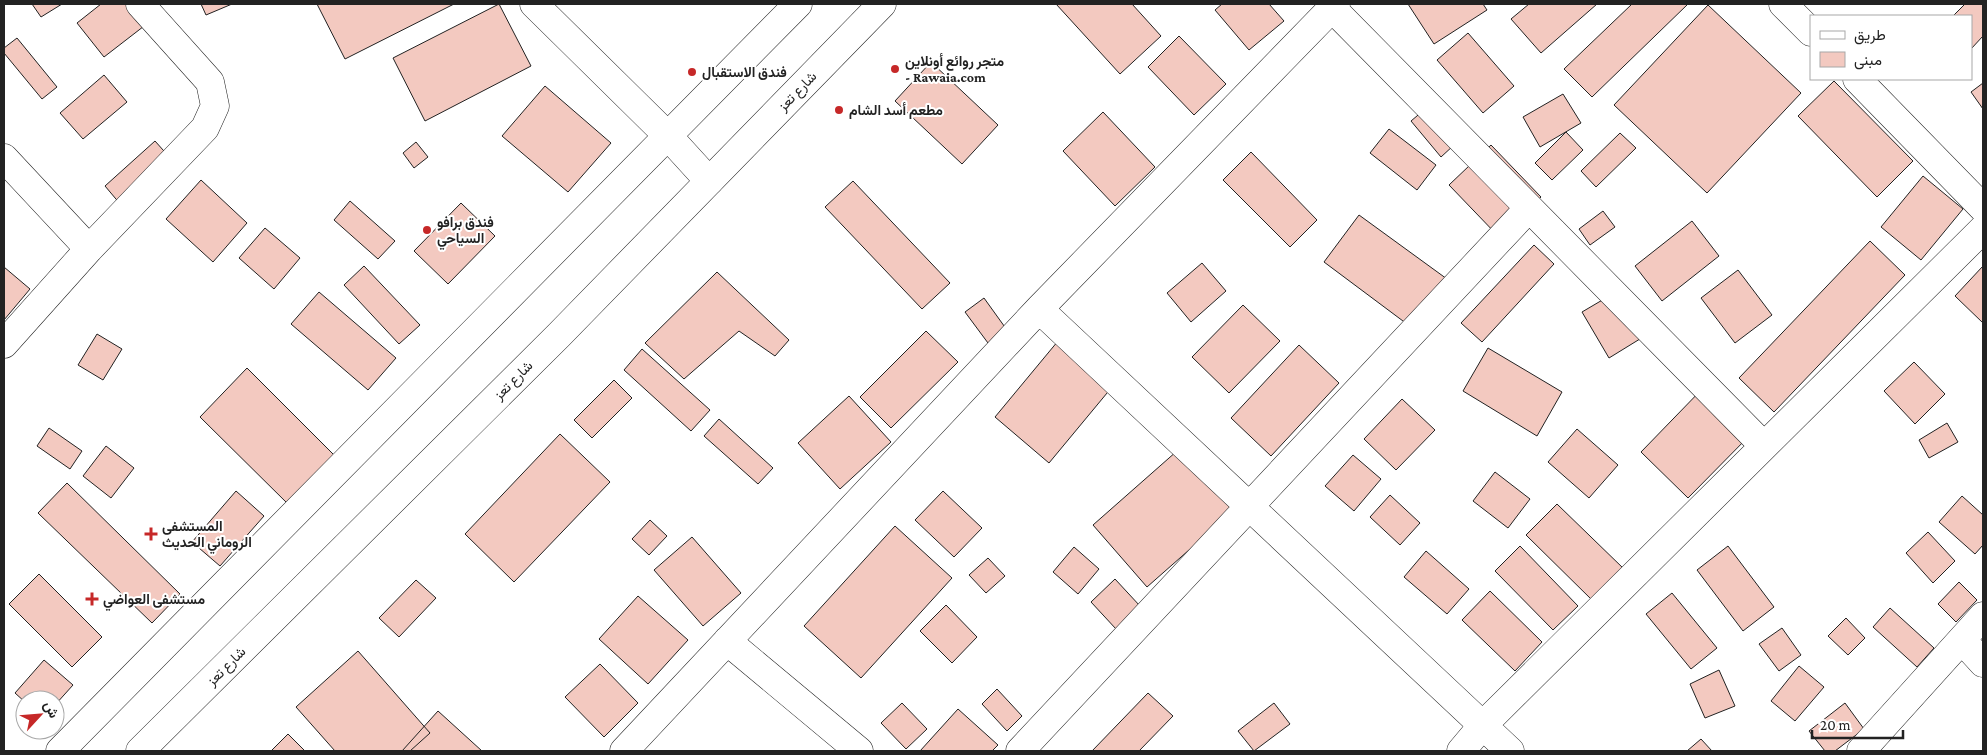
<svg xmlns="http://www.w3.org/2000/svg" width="1987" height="755" font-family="'Crimson Pro',Vazirmatn,serif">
<rect width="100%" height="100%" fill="#fff"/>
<path fill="#f3c9c0" stroke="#222" d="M 32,4 L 62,4 L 41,17 Z
M 101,4 L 133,4 L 148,23 L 104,57 L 77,23 Z
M 201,4 L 232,4 L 206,15 Z
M 317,4 L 454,4 L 345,59 Z
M 499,4 L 531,66 L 425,121 L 393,58 Z
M 1056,4 L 1132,4 L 1161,36 L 1120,74 Z
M 1222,4 L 1269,4 L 1284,21 L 1249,50 L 1215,10 Z
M 1408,4 L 1483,4 L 1487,10 L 1434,44 Z
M 1529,4 L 1597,4 L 1541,53 L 1511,19 Z
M 1632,4 L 1688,4 L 1592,97 L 1564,69 Z
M 1965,4 L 1983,4 L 1983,36 L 1971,49 L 1971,16 L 1953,16 Z
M 1708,5 L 1801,93 L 1707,193 L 1614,105 Z
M 1468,33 L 1514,86 L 1483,113 L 1437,60 Z
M 1179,36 L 1226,84 L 1194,115 L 1148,67 Z
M 17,38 L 57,87 L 42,99 L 4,53 L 4,48 Z
M 931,62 L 998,125 L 962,164 L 895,101 Z
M 104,75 L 127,102 L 83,139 L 60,113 Z
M 1834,81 L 1913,161 L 1877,197 L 1798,116 Z
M 1983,83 L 1983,109 L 1971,92 Z
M 545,86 L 611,143 L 568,192 L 502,136 Z
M 1563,94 L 1581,123 L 1540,147 L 1523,117 Z
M 1424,110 L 1454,145 L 1441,157 L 1411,121 Z
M 1103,112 L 1155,167 L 1115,206 L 1063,151 Z
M 1389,129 L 1436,165 L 1417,190 L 1370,153 Z
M 1566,132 L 1583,150 L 1552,180 L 1535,163 Z
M 1620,133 L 1636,148 L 1596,187 L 1581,171 Z
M 155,141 L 172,160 L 121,205 L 105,186 Z
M 416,142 L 428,157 L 414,168 L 403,153 Z
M 1491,145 L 1541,197 L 1499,237 L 1449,185 Z
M 1251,152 L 1317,220 L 1290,247 L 1223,180 Z
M 1923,176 L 1963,209 L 1921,260 L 1881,227 Z
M 201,180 L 247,223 L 213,262 L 166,219 Z
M 853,181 L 950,283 L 922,309 L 825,207 Z
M 350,201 L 395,241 L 378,259 L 334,220 Z
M 461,203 L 495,236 L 448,284 L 414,251 Z
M 1603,211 L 1615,227 L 1590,245 L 1579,229 Z
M 1359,215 L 1447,279 L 1411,327 L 1324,262 Z
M 1692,221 L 1719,256 L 1662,301 L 1635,266 Z
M 265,228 L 300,258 L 274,289 L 239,258 Z
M 1870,241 L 1905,275 L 1774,412 L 1739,378 Z
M 1534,245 L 1554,264 L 1482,342 L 1461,323 Z
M 1202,263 L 1226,291 L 1191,322 L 1167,293 Z
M 364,266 L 420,325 L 399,344 L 344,285 Z
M 1983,266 L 1983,323 L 1955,296 Z
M 4,267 L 30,289 L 4,320 Z
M 1738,270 L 1772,315 L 1735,343 L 1701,298 Z
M 717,272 L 789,340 L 775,356 L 739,331 L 684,379 L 645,343 Z
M 1621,289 L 1648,334 L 1609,358 L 1582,312 Z
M 319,292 L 396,358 L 368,390 L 291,324 Z
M 984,298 L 1007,330 L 988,343 L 965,312 Z
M 1243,305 L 1280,341 L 1229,393 L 1192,357 Z
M 926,331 L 958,362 L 891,428 L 860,397 Z
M 97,334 L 122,349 L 103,380 L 78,365 Z
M 1063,335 L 1117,381 L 1049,463 L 995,417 Z
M 1299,345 L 1339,383 L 1271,456 L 1231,418 Z
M 1488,348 L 1562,392 L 1537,436 L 1463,391 Z
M 642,349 L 710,410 L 691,431 L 624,370 Z
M 1914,362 L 1945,394 L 1915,424 L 1884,391 Z
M 247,368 L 337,458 L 290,506 L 200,417 Z
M 614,380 L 632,398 L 592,438 L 574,420 Z
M 1706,385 L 1753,432 L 1688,498 L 1641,452 Z
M 849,396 L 891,442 L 840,489 L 798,443 Z
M 1402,399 L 1435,430 L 1396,470 L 1364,439 Z
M 719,419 L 773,468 L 758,484 L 704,436 Z
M 1947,423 L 1958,442 L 1929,458 L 1919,440 Z
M 49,428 L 82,451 L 70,469 L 37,446 Z
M 1577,429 L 1618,465 L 1589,498 L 1548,462 Z
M 560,434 L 610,482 L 514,582 L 465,534 Z
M 1194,436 L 1248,498 L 1147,587 L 1093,525 Z
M 106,446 L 134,468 L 111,498 L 83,476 Z
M 1353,455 L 1381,479 L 1354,511 L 1325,486 Z
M 1495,472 L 1530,499 L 1508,528 L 1473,501 Z
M 67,483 L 180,594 L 152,623 L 38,513 Z
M 236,491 L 264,516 L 220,566 L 192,542 Z
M 943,491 L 982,528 L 954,557 L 915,520 Z
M 1390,495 L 1420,523 L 1400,545 L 1370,517 Z
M 1962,496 L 1983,515 L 1983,545 L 1975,554 L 1939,522 Z
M 1557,504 L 1624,569 L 1593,601 L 1526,535 Z
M 650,520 L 667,536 L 649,555 L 632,539 Z
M 895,526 L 952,578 L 861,678 L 804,626 Z
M 1928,532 L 1955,561 L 1933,583 L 1906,553 Z
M 692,537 L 741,593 L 703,626 L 654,570 Z
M 1520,546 L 1578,606 L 1553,630 L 1495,571 Z
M 1728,546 L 1774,607 L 1743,631 L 1697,570 Z
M 1074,547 L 1099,569 L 1078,594 L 1053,572 Z
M 1426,551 L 1469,589 L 1447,614 L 1404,577 Z
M 988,558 L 1005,576 L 986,593 L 969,575 Z
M 39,574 L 102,637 L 72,667 L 9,604 Z
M 1115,579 L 1140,606 L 1116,629 L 1091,602 Z
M 416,580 L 436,598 L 399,637 L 379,618 Z
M 1959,582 L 1977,600 L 1956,622 L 1938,604 Z
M 1490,591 L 1542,642 L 1515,671 L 1462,620 Z
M 1672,593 L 1717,648 L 1691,669 L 1646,614 Z
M 638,596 L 688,640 L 648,684 L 599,639 Z
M 946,605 L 977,637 L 952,663 L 920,631 Z
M 1890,608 L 1934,648 L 1917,667 L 1873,627 Z
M 1846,618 L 1865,638 L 1848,655 L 1828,636 Z
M 1782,628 L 1801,655 L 1779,671 L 1759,644 Z
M 358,651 L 430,733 L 410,751 L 335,751 L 296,707 Z
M 44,660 L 73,685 L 55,705 L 55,700 L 25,700 L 25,702 L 15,693 Z
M 600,664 L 638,703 L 604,737 L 565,697 Z
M 1799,666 L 1824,687 L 1795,721 L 1771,701 Z
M 1719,670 L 1735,706 L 1705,718 L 1690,684 Z
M 997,689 L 1022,716 L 1007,731 L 982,704 Z
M 1148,693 L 1173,716 L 1139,751 L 1092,751 Z
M 902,703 L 927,729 L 906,749 L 881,723 Z
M 1274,703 L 1290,724 L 1254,751 L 1238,731 Z
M 1845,703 L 1864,729 L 1835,751 L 1825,751 L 1809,731 Z
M 958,709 L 998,745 L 992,751 L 920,751 Z
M 438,711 L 482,751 L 402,751 Z
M 288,734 L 305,751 L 271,751 Z
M 1701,739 L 1712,751 L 1687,751 Z"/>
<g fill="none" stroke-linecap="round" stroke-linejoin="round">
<defs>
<path id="minor" d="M 534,4 L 668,136 L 709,181
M 1783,4 L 1811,32
M 1332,8 L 1764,446
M 1857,79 L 1983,208
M 4,158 L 89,249
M 1039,309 L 1510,751
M 4,344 L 89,249 L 205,128 L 215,106 L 210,82 L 140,4
M 1962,640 L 1983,663
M 727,641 L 859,751
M 624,751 L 1039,309 L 1336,4
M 1020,751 L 1529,208
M 1461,751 L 1482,726 L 1983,229
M 1861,751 L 1983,616"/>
<path id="trunk" d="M 60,751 L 798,4
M 140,751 L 559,335 L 882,4"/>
</defs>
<use href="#minor" stroke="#222" stroke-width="29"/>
<use href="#trunk" stroke="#222" stroke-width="29"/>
<use href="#minor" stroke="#fff" stroke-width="28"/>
<use href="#trunk" stroke="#fff" stroke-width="28"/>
</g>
<g fill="#c62828" stroke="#fff" stroke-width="2">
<circle cx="895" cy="69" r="5"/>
<circle cx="692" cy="72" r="5"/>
<circle cx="839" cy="110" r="5"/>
<circle cx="427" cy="230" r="5"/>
<path d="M148.5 526.5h5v5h5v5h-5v5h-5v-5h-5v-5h5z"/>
<path d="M89.5 591.5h5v5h5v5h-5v5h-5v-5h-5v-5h5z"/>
</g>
<g text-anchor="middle" stroke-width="4" stroke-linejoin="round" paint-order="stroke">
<g font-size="14" font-weight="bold" fill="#222" stroke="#fff" text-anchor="start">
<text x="905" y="66">متجر روائع أونلاين<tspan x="905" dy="16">- Rawaia.com</tspan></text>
<text x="702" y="77">فندق الاستقبال</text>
<text x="849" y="115">مطعم أسد الشام</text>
<text x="437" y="227">فندق برافو<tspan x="437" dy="16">السياحي</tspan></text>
<text x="162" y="531">المستشفى<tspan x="162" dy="16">الروماني الحديث</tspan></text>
<text x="103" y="604">مستشفى العواضي</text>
</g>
<g font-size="14" fill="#222" stroke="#fff">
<text transform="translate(797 91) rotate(-46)" y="5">شارع تعز</text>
<text transform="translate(513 380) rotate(-45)" y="5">شارع تعز</text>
<text transform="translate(226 666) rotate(-45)" y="5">شارع تعز</text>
</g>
</g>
<rect width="1987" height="755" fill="none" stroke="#222222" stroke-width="10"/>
<rect x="1810" y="15" width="162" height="65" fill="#ffffff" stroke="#a7a7a7"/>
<rect x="1820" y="31" width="25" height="8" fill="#ffffff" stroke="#a7a7a7"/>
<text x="1854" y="40" font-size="15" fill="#222222">طريق</text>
<rect x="1820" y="52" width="25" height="15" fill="#f3c9c0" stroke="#a7a7a7"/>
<text x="1854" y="65" font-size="15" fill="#222222">مبنى</text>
<g transform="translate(40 715) rotate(64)"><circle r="24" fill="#ffffff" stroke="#a7a7a7"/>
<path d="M0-4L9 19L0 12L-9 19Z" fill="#c62828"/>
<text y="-8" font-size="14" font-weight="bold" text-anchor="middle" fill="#222222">ش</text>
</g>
<path d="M1812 730v8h91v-8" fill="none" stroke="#222222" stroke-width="2.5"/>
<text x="1820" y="730" font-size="15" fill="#222222" stroke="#ffffff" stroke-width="4" paint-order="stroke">20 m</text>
</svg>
